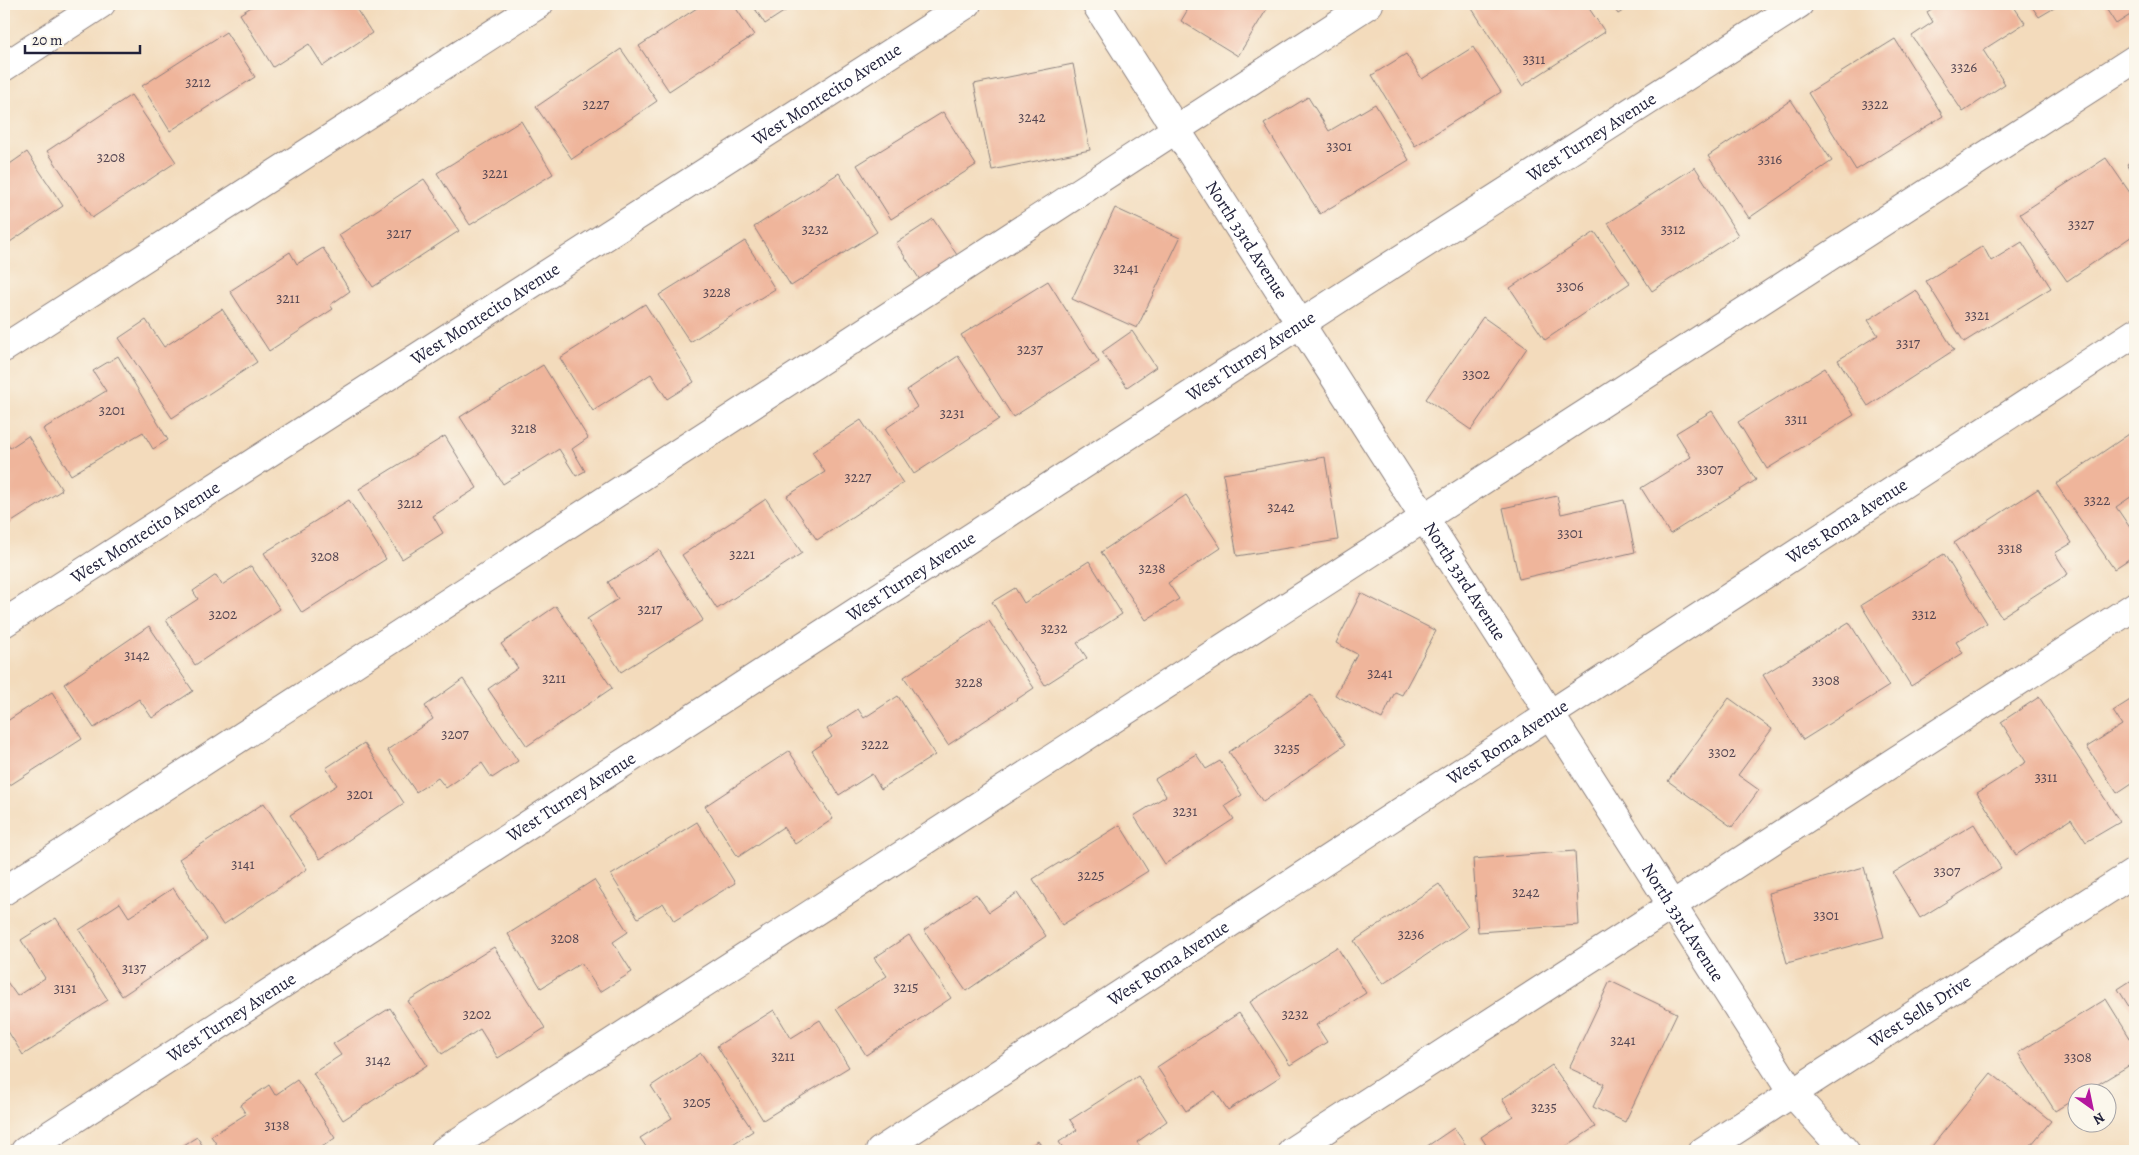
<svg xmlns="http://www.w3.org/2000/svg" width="2139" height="1155" font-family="Alegreya,serif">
<rect width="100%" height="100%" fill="#fbf7ec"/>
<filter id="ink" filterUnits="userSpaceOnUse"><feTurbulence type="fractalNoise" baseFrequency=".02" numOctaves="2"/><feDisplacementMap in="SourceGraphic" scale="10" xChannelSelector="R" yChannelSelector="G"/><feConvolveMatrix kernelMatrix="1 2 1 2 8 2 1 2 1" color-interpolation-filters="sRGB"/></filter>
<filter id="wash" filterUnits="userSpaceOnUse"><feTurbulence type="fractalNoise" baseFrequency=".0096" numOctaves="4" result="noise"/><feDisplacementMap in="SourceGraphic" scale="20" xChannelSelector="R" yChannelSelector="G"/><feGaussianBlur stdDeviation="1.12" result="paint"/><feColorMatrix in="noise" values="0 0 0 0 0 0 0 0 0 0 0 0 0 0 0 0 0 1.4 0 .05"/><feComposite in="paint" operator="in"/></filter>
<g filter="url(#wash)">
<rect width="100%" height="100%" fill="#f3dbbc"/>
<g id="blocks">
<path fill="#efb59b" d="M 256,4 L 353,4 L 372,33 L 323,66 L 309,44 L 273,67 L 240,14 Z
M 703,4 L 733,4 L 754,35 L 669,91 L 639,46 Z
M 752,4 L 796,4 L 765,24 Z
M 1191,4 L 1270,4 L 1238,56 L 1181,21 Z
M 1469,4 L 1586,4 L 1605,32 L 1522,86 Z
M 1611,4 L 1634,4 L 1618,14 Z
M 1939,4 L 2012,4 L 2025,23 L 1983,50 L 2005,84 L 1963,112 L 1912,36 L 1933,22 L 1927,12 Z
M 2030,4 L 2061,4 L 2039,17 Z
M 2103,4 L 2135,4 L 2135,12 L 2116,24 Z
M 226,32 L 255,77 L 170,131 L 142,86 Z
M 1895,39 L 1943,116 L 1856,170 L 1808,93 Z
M 1473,47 L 1501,92 L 1415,146 L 1372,75 L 1406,54 L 1422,79 Z
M 621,49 L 657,101 L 572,159 L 536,107 Z
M 1073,64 L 1090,150 L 992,170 L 974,84 Z
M 131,95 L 176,162 L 92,218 L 47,151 Z
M 1308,97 L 1329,131 L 1375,104 L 1409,160 L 1320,214 L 1264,124 Z
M 1791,100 L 1832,161 L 1749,218 L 1708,156 Z
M 943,112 L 976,165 L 891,219 L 857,165 Z
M 521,121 L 553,174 L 470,225 L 437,173 Z
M 27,152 L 63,206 L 4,246 L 4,168 Z
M 2106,158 L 2135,200 L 2135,234 L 2067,281 L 2020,214 Z
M 2135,159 L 2135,177 L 2127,164 Z
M 1695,167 L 1738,235 L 1652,291 L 1608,223 Z
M 839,173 L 877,232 L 791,286 L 754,227 Z
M 424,179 L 459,231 L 373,287 L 339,235 Z
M 1115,208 L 1180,238 L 1137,328 L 1072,299 Z
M 933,219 L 959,258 L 922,283 L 896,243 Z
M 1595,232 L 1630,283 L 1545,340 L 1510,288 Z
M 745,241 L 775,289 L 690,342 L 659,295 Z
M 2022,242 L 2051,288 L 1964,342 L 1926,281 L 1983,246 L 1991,261 Z
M 323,248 L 350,291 L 330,305 L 333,309 L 269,351 L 230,291 L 290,252 L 297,264 Z
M 1048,281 L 1099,362 L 1013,417 L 961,335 Z
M 1916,290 L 1954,350 L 1868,406 L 1838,360 L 1878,335 L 1868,320 Z
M 645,304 L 694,382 L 667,399 L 651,374 L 593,411 L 560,358 Z
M 222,309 L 257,362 L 172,418 L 119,338 L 146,320 L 164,347 Z
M 1483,317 L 1527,348 L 1471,430 L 1426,399 Z
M 1132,331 L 1156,367 L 1127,387 L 1102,352 Z
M 118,356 L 168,440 L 153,449 L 143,432 L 71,475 L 43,429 L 106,391 L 93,371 Z
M 958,356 L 999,419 L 914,474 L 885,429 L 917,407 L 907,390 Z
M 543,365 L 588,438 L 572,449 L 585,471 L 576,476 L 559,449 L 503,484 L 460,417 Z
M 1825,368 L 1854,415 L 1767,469 L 1738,422 Z
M 1712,411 L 1756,480 L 1670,534 L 1641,488 L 1691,457 L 1676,433 Z
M 861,420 L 903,483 L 817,540 L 787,496 L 825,472 L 812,452 Z
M 2135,430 L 2135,494 L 2116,507 L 2135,535 L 2135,555 L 2114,569 L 2056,484 Z
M 28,436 L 62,490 L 4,527 L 4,439 L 10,448 Z
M 445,436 L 477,488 L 433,516 L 443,533 L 402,559 L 359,489 Z
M 1325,457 L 1338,540 L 1237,556 L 1223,474 Z
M 2038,489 L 2072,543 L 2055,553 L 2068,574 L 2001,617 L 1954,543 Z
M 1186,495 L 1221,548 L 1168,583 L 1179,599 L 1146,620 L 1101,552 Z
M 1557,496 L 1561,514 L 1624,500 L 1635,552 L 1519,579 L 1503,508 Z
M 766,499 L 802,553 L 717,609 L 682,555 Z
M 349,500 L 386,559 L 302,613 L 264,553 Z
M 659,550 L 703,620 L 621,672 L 587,619 L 618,599 L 608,582 Z
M 1944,554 L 1987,623 L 1956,642 L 1963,653 L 1911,686 L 1861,605 Z
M 1089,561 L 1122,614 L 1077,643 L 1087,658 L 1045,685 L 992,602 L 1015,588 L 1024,603 Z
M 251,566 L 280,609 L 195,665 L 166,620 L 198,599 L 193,591 L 216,575 L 222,585 Z
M 1361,593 L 1436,631 L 1402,695 L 1395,692 L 1382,719 L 1335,695 L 1357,654 L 1336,643 Z
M 556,606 L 612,688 L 527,746 L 488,689 L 518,668 L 501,644 Z
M 989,621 L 1034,688 L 948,745 L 904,677 Z
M 1849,622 L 1889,686 L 1803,740 L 1763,675 Z
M 149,626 L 193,691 L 152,718 L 139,699 L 94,728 L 64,684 Z
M 463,679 L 518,761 L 492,778 L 482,763 L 446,788 L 438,778 L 416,792 L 387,750 L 433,719 L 425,706 Z
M 52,692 L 82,739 L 4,789 L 4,723 Z
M 1311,695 L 1345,745 L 1263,802 L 1229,752 Z
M 898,696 L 935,755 L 881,789 L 872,774 L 839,795 L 812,751 L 832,737 L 827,729 L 858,709 L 864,718 Z
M 2039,697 L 2120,822 L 2086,842 L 2071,819 L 2016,855 L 1977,793 L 2026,762 L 2001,722 Z
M 2135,697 L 2135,781 L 2117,793 L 2087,747 L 2122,725 L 2113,711 Z
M 1729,698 L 1772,729 L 1738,775 L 1759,790 L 1732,827 L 1668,781 Z
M 364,743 L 404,803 L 320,859 L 290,815 L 337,785 L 326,768 Z
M 789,751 L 833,819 L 795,844 L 783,827 L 738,857 L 705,806 Z
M 1196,754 L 1206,769 L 1220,761 L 1242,795 L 1225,806 L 1234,819 L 1165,864 L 1134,816 L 1166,796 L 1155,779 Z
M 264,803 L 307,869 L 223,925 L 179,859 Z
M 697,822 L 735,883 L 674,921 L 663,903 L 638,918 L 611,875 Z
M 1974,824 L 2001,868 L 1920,918 L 1893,873 Z
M 1120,825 L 1148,871 L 1062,925 L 1033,879 Z
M 1575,851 L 1579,925 L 1478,932 L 1473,859 Z
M 1864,867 L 1884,937 L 1787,963 L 1768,893 Z
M 594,880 L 628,932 L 613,942 L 632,972 L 600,992 L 581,963 L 541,988 L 508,934 Z
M 1439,884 L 1468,927 L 1383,984 L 1354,941 Z
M 173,888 L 207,939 L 122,996 L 79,930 L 120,903 L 129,917 Z
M 1017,893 L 1046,936 L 966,991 L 924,930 L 976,894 L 989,912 Z
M 56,918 L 108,1000 L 23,1055 L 4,1025 L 4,980 L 5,979 L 17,996 L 45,978 L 21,940 Z
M 909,935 L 951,998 L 866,1055 L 836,1009 L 887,976 L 874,958 Z
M 494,947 L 545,1028 L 498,1058 L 480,1029 L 442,1054 L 408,1001 Z
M 1337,947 L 1366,993 L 1316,1025 L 1327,1042 L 1290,1065 L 1250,1002 Z
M 2135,978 L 2135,1016 L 2118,989 Z
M 1610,981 L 1677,1013 L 1625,1122 L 1593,1107 L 1604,1084 L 1569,1068 Z
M 2106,999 L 2135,1046 L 2135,1062 L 2085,1092 L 2076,1092 L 2076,1098 L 2055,1111 L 2018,1053 Z
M 390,1008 L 427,1065 L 343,1120 L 313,1073 L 341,1055 L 333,1044 Z
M 774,1010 L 791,1038 L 820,1020 L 849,1067 L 763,1120 L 717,1046 Z
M 1239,1013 L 1281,1076 L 1228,1110 L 1215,1091 L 1186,1111 L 1157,1067 Z
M 701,1053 L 753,1131 L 722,1151 L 649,1151 L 640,1138 L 672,1118 L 651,1086 Z
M 1552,1065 L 1595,1127 L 1559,1151 L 1490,1151 L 1481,1137 L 1513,1116 L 1502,1099 Z
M 1991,1073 L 2051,1121 L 2026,1151 L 1928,1151 Z
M 1138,1076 L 1167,1121 L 1137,1142 L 1143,1151 L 1065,1151 L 1059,1142 L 1077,1130 L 1070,1120 Z
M 297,1080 L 335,1138 L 316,1151 L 221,1151 L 211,1136 L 246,1114 L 240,1105 L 269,1085 L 275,1095 Z
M 1454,1128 L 1470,1151 L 1420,1151 Z
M 197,1137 L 206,1151 L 174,1151 Z
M 1038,1141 L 1045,1151 L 1022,1151 Z"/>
</g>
</g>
<g filter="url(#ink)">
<use href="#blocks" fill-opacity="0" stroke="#8a7e7c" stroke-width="1"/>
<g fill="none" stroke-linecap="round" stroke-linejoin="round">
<defs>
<g id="minor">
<path id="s1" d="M 1096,4 L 1792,1093 L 1845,1151"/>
<path d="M 4,67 L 101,4"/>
<path d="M 4,348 L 539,4"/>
<path id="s2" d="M 4,623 L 967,4"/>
<path d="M 4,891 L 1369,4"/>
<path id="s3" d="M 25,1151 L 1351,291 L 1799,4"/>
<path d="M 444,1151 L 2135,59"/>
<path id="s4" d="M 880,1151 L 2135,333"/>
<path d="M 1292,1151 L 2135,606"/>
<path id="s5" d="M 1703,1151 L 2135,872"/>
</g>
</defs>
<use href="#minor" stroke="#8a7e7c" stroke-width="30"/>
<use href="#minor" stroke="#fff" stroke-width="28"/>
</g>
</g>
<g text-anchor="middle" stroke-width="4" stroke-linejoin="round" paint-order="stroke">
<g font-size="15" fill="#554753">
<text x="1534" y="64">3311</text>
<text x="1964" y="72">3326</text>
<text x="198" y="87">3212</text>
<text x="596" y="109">3227</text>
<text x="1875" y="109">3322</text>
<text x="1032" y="122">3242</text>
<text x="1339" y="151">3301</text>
<text x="111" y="162">3208</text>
<text x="1770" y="164">3316</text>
<text x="495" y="178">3221</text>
<text x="2081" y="229">3327</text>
<text x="815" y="234">3232</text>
<text x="1673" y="234">3312</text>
<text x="399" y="238">3217</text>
<text x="1126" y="273">3241</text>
<text x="1570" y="291">3306</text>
<text x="717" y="297">3228</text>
<text x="288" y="303">3211</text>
<text x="1977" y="320">3321</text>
<text x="1908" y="348">3317</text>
<text x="1030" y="354">3237</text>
<text x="1476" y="379">3302</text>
<text x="112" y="415">3201</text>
<text x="952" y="418">3231</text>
<text x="1796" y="424">3311</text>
<text x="524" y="433">3218</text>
<text x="1710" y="474">3307</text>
<text x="858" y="482">3227</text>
<text x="2097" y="505">3322</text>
<text x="410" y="508">3212</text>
<text x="1281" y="512">3242</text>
<text x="1570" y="538">3301</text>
<text x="2010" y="553">3318</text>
<text x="742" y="559">3221</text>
<text x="325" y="561">3208</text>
<text x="1152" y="573">3238</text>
<text x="650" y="614">3217</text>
<text x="223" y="619">3202</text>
<text x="1924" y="619">3312</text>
<text x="1054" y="633">3232</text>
<text x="137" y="660">3142</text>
<text x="1380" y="678">3241</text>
<text x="554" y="683">3211</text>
<text x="1826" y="685">3308</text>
<text x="969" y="687">3228</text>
<text x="455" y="739">3207</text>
<text x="875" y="749">3222</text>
<text x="1287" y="753">3235</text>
<text x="1722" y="757">3302</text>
<text x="2046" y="782">3311</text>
<text x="360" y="799">3201</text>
<text x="1185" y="816">3231</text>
<text x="243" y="869">3141</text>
<text x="1947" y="876">3307</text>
<text x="1091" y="880">3225</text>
<text x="1526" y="897">3242</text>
<text x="1826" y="920">3301</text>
<text x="1411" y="939">3236</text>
<text x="565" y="943">3208</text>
<text x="134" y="973">3137</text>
<text x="906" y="992">3215</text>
<text x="65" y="993">3131</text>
<text x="477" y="1019">3202</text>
<text x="1295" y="1019">3232</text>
<text x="1623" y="1045">3241</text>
<text x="783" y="1061">3211</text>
<text x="2078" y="1062">3308</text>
<text x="378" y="1065">3142</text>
<text x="697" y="1107">3205</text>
<text x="1544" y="1112">3235</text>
<text x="277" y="1130">3138</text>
</g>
<g font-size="18" fill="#22223b" stroke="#fbf7ec">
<text dy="6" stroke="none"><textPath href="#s2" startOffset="978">West Montecito Avenue</textPath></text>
<text dy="6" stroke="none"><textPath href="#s3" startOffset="1866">West Turney Avenue</textPath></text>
<text dy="6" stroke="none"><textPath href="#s1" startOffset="280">North 33rd Avenue</textPath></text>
<text dy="6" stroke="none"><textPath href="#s2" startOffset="572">West Montecito Avenue</textPath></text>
<text dy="6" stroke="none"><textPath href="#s3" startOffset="1461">West Turney Avenue</textPath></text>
<text dy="6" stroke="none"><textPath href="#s4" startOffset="1154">West Roma Avenue</textPath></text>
<text dy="6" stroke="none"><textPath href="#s2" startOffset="168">West Montecito Avenue</textPath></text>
<text dy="6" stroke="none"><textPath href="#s3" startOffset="1056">West Turney Avenue</textPath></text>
<text dy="6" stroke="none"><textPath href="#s1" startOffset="685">North 33rd Avenue</textPath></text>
<text dy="6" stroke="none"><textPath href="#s4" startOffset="749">West Roma Avenue</textPath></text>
<text dy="6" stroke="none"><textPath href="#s3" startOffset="651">West Turney Avenue</textPath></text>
<text dy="6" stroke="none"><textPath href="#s1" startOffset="1090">North 33rd Avenue</textPath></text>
<text dy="6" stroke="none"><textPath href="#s4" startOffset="344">West Roma Avenue</textPath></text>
<text dy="6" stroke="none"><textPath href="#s5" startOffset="258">West Sells Drive</textPath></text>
<text dy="6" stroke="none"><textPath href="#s3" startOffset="246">West Turney Avenue</textPath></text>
</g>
</g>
<rect width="2139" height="1155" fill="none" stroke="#fbf7ec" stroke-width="20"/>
<g transform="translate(2092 1108) rotate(147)"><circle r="24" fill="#fbf7ec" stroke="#a4a2a5"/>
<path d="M0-4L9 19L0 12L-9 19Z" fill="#b5179e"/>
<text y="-8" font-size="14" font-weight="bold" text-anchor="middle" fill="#22223b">N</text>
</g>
<path d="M25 45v8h115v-8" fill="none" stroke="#22223b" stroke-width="2.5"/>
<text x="32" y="45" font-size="15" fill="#22223b" stroke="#fbf7ec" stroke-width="4" paint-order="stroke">20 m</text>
</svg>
